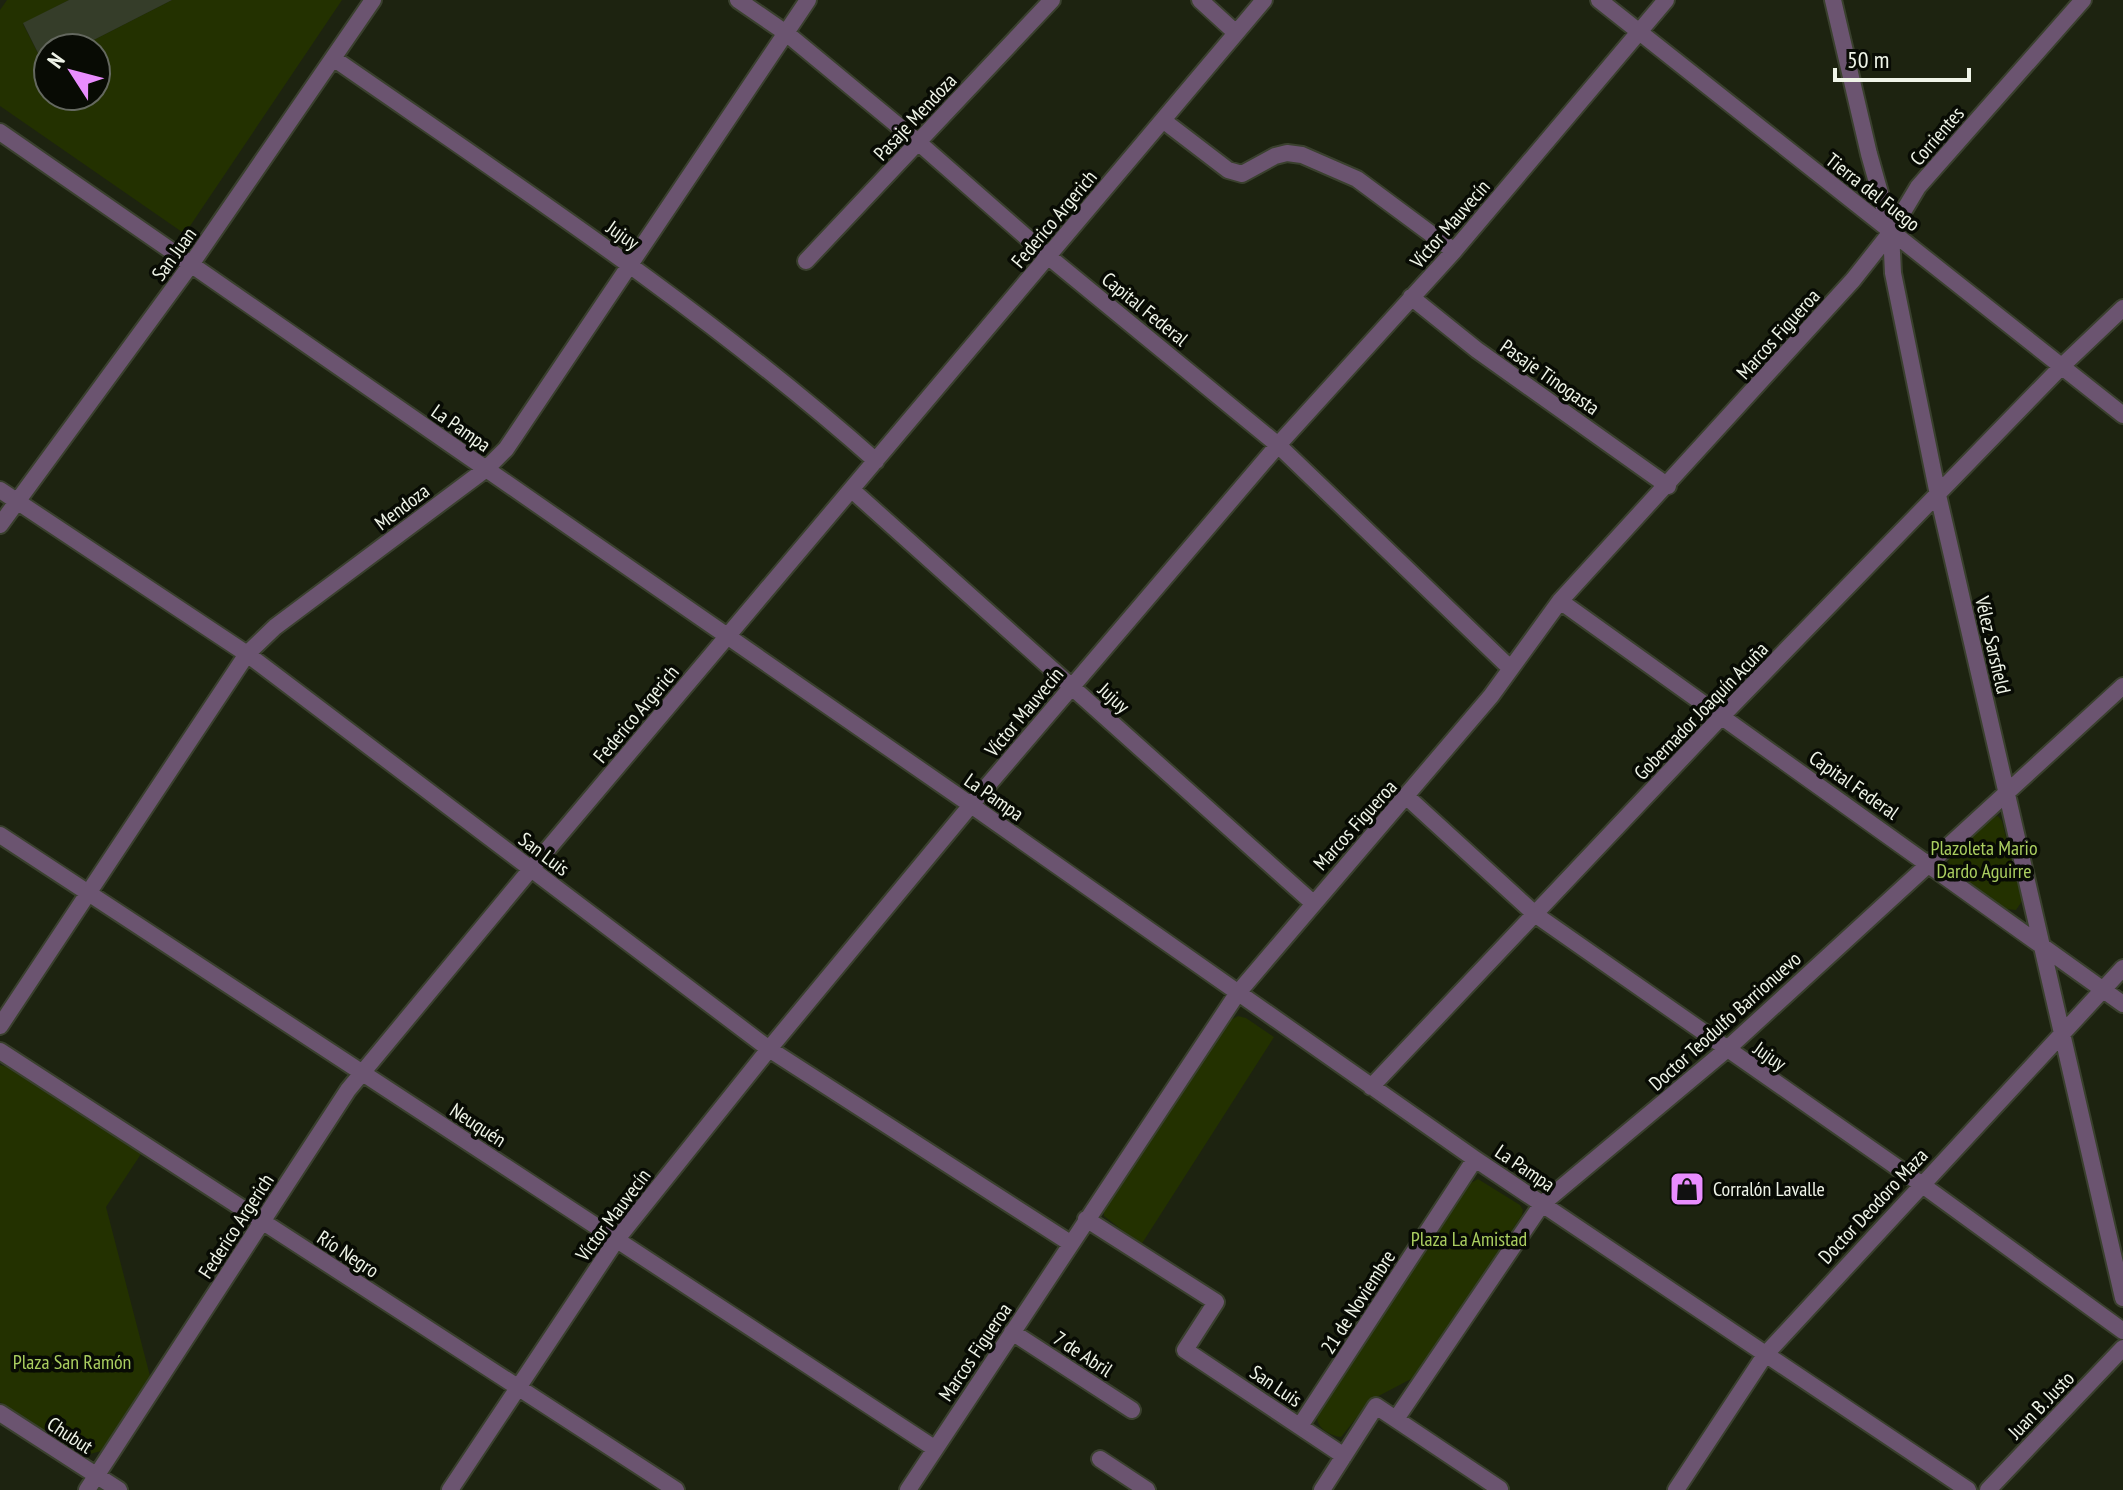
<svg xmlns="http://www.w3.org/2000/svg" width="2123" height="1490" font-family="'PT Sans Narrow',sans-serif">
<rect width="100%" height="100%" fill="#1d2310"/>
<path fill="#233100" d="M 7,0 L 69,0 L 23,24 L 48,73 L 48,96 L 60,96 L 66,108 L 89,96 L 96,96 L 96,48 L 78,48 L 172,0 L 342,0 L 188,229 L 182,232 L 0,106 L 0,10 Z
M 1998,816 L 2002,821 L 2022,901 L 2016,910 L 2006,909 L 1953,871 L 1948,862 L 1951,852 L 1992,817 Z
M 1238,1016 L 1246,1018 L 1274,1037 L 1141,1245 L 1104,1216 L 1104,1207 L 1227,1022 Z
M 0,1065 L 7,1067 L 141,1154 L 106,1207 L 150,1376 L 101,1451 L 83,1456 L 0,1402 Z
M 1478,1179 L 1520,1205 L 1523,1210 L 1522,1215 L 1421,1370 L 1411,1379 L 1371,1400 L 1341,1437 C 1329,1435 1316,1428 1317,1415 L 1467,1185 Z"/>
<path fill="#353d29" d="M 69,0 L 172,0 L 78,48 L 48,48 L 48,73 L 23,23 Z
M 60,96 L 89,96 L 66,108 Z"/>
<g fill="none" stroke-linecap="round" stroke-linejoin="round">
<defs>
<path id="minor" d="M 738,0 L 786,33 L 919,143 L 1049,257 L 1278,445 L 1510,668
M 1200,0 L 1236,33
M 1599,0 L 2123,415
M 1833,0 L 1869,154 L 1891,232 L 1893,273 L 1938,495 L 2123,1298
M 333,58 C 519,187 707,311 876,461
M 1164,121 L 1228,170 L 1242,174 L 1275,156 L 1287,153 L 1302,155 L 1357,179 L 1454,251
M 0,132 L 971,805 L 1475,1159 L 1968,1490
M 806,261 L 1052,0
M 1411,297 L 1477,350 L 1668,486
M 0,490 L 247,654 L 769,1049 L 1070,1243
M 852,490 L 1313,903
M 0,525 L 192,263 L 373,0
M 1560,601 L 2123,1004
M 1407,797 L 1536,915 L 1921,1184 L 2123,1331
M 0,835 L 934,1448
M 0,1026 L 247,654 L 275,627 L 486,469 L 506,449 L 808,0
M 0,1051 L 676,1490
M 1371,1087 L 1722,716 L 2062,366 L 2123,308
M 1086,1219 L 1216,1302 L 1185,1350 L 1344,1456
M 1012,1332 L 1132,1410
M 0,1413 L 119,1490
M 1396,1419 L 1542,1204 L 1726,1050 L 2123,686
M 1300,1426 L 1475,1159
M 1100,1459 L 1147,1490
M 87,1490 L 348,1090 L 531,869 L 1264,0
M 450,1490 L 617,1239 L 769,1049 L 971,805 L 1278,445 L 1454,251 L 1666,0
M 908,1490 L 1237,994 L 1491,696 L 1560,601 L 1853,280 L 1891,232 L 1918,187 L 2083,0
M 1322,1490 L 1376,1406 L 1500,1489
M 1676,1490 L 1765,1355 L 2123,968
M 1988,1490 L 2123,1348"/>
</defs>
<use href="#minor" stroke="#3a402e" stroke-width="20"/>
<use href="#minor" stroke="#6b5470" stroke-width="16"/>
</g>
<defs>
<symbol id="shop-square" viewBox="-11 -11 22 22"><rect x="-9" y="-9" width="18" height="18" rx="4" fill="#e98dfe" stroke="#080b04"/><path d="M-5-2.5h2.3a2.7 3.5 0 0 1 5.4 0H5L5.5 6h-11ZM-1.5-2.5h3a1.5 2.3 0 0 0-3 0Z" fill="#111"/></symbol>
</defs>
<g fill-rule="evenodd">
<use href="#shop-square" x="1667" y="1169" width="40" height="40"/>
</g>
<g text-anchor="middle" stroke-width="7" stroke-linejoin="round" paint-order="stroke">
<g font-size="20" fill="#eff4e8" stroke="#080b04">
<text transform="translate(915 117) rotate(-47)" y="7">Pasaje Mendoza</text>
<text transform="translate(1937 136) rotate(-49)" y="7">Corrientes</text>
<text transform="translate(1873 192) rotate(38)" y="7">Tierra del Fuego</text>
<text transform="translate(1054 219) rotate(-50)" y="7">Federico Argerich</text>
<text transform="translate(1450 224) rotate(-49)" y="7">Víctor Mauvecín</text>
<text transform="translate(623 235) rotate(35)" y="7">Jujuy</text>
<text transform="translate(174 254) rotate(-54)" y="7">San Juan</text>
<text transform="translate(1145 309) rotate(39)" y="7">Capital Federal</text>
<text transform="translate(1778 334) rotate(-48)" y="7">Marcos Figueroa</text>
<text transform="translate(1550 377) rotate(35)" y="7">Pasaje Tinogasta</text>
<text transform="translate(461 428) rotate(35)" y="7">La Pampa</text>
<text transform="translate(402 507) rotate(-37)" y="7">Mendoza</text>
<text transform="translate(1993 645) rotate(77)" y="7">Vélez Sarsfield</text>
<text transform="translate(1114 698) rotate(42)" y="7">Jujuy</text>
<text transform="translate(1701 711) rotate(-46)" y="7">Gobernador Joaquín Acuña</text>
<text transform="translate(1024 712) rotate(-50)" y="7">Víctor Mauvecín</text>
<text transform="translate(636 714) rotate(-50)" y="7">Federico Argerich</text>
<text transform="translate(1854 785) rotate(35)" y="7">Capital Federal</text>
<text transform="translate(994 797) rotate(35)" y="7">La Pampa</text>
<text transform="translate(1355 825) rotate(-48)" y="7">Marcos Figueroa</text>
<text transform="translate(544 854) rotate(37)" y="7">San Luis</text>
<text transform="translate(1725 1021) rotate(-42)" y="7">Doctor Teodulfo Barrionuevo</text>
<text transform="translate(1770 1056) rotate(35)" y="7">Jujuy</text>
<text transform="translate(478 1125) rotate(33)" y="7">Neuquén</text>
<text transform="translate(1525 1168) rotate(34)" y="7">La Pampa</text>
<text transform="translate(1873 1206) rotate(-47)" y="7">Doctor Deodoro Maza</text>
<text transform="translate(613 1215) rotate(-53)" y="7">Víctor Mauvecín</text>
<text transform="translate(236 1226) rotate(-57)" y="7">Federico Argerich</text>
<text transform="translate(348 1254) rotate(33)" y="7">Río Negro</text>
<text transform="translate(1358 1302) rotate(-57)" y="7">21 de Noviembre</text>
<text transform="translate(975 1352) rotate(-56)" y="7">Marcos Figueroa</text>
<text transform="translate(1083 1354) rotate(33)" y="7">7 de Abril</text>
<text transform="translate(1276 1386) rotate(34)" y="7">San Luis</text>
<text transform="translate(2041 1405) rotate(-46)" y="7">Juan B. Justo</text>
<text transform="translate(70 1435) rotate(33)" y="7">Chubut</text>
</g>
<g font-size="20" fill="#aace60" stroke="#080b04">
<text x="1984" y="855">Plazoleta Mario<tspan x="1984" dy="23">Dardo Aguirre</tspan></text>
<text x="1469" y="1246">Plaza La Amistad</text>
<text x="72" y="1369">Plaza San Ramón</text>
</g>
<g font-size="20" fill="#eff4e8" stroke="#080b04" text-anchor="start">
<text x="1713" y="1196">Corralón Lavalle</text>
</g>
</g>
<g transform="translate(72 72) rotate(306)"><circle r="38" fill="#080b04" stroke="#64685f" stroke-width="2"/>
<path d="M0-6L14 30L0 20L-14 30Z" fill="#e98dfe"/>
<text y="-12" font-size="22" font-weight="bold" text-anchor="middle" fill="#eff4e8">N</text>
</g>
<path d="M1835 68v12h134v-12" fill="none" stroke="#eff4e8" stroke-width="4"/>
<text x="1847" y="68" font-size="24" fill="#eff4e8" stroke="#080b04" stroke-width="6" paint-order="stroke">50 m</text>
</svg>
